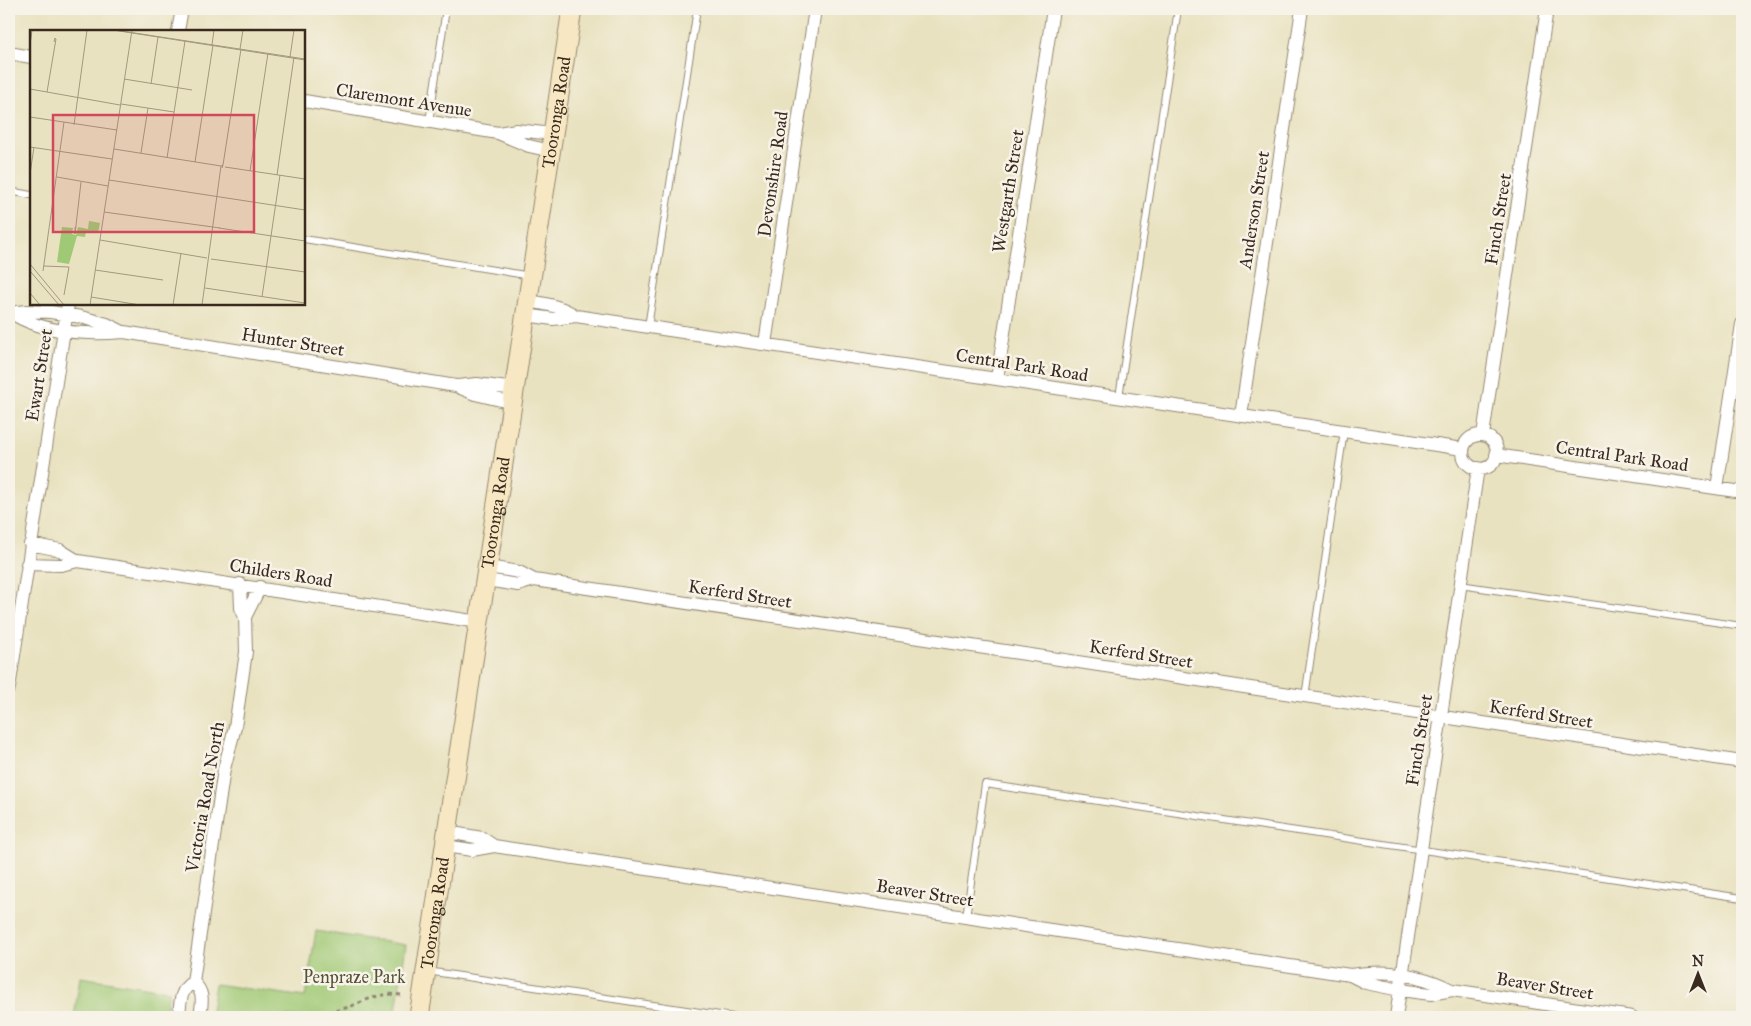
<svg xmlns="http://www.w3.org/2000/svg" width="1751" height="1026" font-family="'IM FELL Great Primer',serif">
<rect width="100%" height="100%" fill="#f7f3e8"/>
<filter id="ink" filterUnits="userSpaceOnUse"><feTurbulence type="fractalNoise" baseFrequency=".02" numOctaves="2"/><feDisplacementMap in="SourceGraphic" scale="10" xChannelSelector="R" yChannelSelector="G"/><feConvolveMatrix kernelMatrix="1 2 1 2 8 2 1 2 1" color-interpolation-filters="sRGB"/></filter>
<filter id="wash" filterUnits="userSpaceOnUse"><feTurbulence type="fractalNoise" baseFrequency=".0096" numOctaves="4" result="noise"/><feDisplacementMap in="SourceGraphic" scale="20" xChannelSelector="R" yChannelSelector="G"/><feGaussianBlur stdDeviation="1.12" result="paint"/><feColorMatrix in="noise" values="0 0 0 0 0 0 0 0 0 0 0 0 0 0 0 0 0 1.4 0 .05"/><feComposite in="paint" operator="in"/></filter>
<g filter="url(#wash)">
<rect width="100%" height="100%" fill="#e9e2c0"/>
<path fill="#a0c975" stroke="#6e7a4a" d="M 316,931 L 406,945 L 395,1017 L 210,1017 L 215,984 L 305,997 Z
M 80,977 L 169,991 L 165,1017 L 74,1017 Z"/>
</g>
<g filter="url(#ink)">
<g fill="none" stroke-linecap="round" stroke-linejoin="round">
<defs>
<path id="lane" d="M 429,122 L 446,9
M 9,191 L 31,195
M 304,239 L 531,276
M 648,327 L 697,9
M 1119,397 L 1178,9
M 1460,585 L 1742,626
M 1305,697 L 1344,431
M 966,917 L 985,784 L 1742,898
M 427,971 L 733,1017"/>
<path id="street" d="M 178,31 L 182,9
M 9,53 L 31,57
M 304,101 L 498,133 L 529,146 L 551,151
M 498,133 L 516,130 L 553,134
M 528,301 C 546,304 561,306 576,316 L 1463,449
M 9,313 L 27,311 L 51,312 L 81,317 L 107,324 L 123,332
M 13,314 C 44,333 87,335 124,332 L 456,386 L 475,394 L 513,403
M 526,315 L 553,319 L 576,316
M 765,344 L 815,9
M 997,379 L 1053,9
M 458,386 L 477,384 L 515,389
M 1241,416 L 1302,9
M 1483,435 L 1547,9
M1463 452a17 17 0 1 1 34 0a17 17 0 1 1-34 0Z
M 1496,455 L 1742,492
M 1717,488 L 1742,324
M 30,544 L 60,550 L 78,561 L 479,622
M 27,564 L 61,565 L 78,561
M 488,567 L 519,572 L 534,580 L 1742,762
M 486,580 L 518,585 L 534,580
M 245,617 L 260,587
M 9,688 L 68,304
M 447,832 L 482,838 L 494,846
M 445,846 L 472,850 L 494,846 L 1350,975 C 1385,969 1420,974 1452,990 L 1632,1017
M 1350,975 L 1366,983 L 1400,990 L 1431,994 L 1452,990
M 193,982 L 224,769 L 235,727 L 246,652 L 245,617 L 241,608 L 240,584
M 193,982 C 205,993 202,1002 200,1017
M 179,1017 C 180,1003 180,989 193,982
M 1396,1017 L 1478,468"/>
<g id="secondary">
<path id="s1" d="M 419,1017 L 572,9"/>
</g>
</defs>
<use href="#lane" stroke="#92866f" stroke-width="8"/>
<use href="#street" stroke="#92866f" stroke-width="14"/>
<use href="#secondary" stroke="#92866f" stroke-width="21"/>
<path stroke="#92866f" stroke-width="3" stroke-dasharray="4 4" stroke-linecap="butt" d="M 272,1017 C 293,1014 316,1014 338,1010 C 361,1005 375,991 401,995"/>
<use href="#lane" stroke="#fff" stroke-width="6"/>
<use href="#street" stroke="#fff" stroke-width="12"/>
<use href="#secondary" stroke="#f7e8c3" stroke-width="19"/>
</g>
</g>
<g text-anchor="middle" stroke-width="5" stroke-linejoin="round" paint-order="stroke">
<g font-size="18" fill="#3b2a1e" stroke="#f7f3e8">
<text transform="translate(404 100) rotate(9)" y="6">Claremont Avenue</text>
<text dy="6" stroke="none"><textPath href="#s1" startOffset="915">Tooronga Road</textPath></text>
<text transform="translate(773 174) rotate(-82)" y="6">Devonshire Road</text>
<text transform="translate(1008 191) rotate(-81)" y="6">Westgarth Street</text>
<text transform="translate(1254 210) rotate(-81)" y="6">Anderson Street</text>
<text transform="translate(1498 219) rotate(-81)" y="6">Finch Street</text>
<text transform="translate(293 342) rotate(9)" y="6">Hunter Street</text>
<text transform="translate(1022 365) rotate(9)" y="6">Central Park Road</text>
<text transform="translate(39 375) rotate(-81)" y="6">Ewart Street</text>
<text transform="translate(1622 456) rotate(8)" y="6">Central Park Road</text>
<text dy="6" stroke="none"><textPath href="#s1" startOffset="510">Tooronga Road</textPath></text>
<text transform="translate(281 573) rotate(9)" y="6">Childers Road</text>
<text transform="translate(740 594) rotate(9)" y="6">Kerferd Street</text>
<text transform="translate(1141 654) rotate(9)" y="6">Kerferd Street</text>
<text transform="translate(1541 714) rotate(9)" y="6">Kerferd Street</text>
<text transform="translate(1419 740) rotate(-81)" y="6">Finch Street</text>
<text transform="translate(205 797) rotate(-80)" y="6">Victoria Road North</text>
<text transform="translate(925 893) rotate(9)" y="6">Beaver Street</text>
<text dy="6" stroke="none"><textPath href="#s1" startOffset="105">Tooronga Road</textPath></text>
<text transform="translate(1545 986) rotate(9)" y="6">Beaver Street</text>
</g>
<g font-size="18" fill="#545234" stroke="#f7f3e8">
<text x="354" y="983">Penpraze Park</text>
</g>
</g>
<g transform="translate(30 30)">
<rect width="275" height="275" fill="#e9e2c0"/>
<path d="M 59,191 L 70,193 L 68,203 L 56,202 L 55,207 L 47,206 L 39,234 L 27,232 L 32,197 L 43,198 L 42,204 L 46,205 L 48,197 L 58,199 Z" fill="#a0c975"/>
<path fill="none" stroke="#a3987f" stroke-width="1" d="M 83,0 L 275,30M 85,0 L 275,29M 0,15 L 2,0M 182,15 L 184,0M 210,19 L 213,0M 260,27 L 264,0M 94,49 L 162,60M 121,54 L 128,7M 0,59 L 90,75M 17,62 L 26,9 L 25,8 L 24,12M 91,74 L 144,82M 0,87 L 87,100M 44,95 L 57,0M 0,117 L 82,129M 84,119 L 191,136M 111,123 L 118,78M 137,128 L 155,11M 165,132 L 183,15M 193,135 L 211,19M 195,137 L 275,149M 220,141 L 238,23M 0,144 L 4,117M 247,145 L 264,27M 27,147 L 78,156M 79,150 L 275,180M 74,182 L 190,198M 45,197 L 45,204 L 51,152M 189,198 L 275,211M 70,210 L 177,228M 181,229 L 275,242M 0,234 L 34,275M 14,236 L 39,237 L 34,265M 65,240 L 133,250M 0,241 L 29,275M 13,241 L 34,92M 175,258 L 275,273M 0,263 L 10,275M 61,267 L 110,275M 232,267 L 250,145M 60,275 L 102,0M 143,275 L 151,223M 172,275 L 191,136 L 193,135 L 192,138"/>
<path fill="#d1495b" fill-opacity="0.15" stroke="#d1495b" stroke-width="2.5" d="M 23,85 L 224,85 L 224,202 L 23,202 Z"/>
<rect width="275" height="275" fill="none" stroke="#3b2a1e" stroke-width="2.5"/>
</g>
<rect width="1751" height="1026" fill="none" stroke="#f7f3e8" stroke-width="30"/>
<g transform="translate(1698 974)" stroke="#f7f3e8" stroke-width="4" paint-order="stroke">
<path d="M0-4L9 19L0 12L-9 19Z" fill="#3b2a1e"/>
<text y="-8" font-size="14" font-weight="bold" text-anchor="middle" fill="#3b2a1e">N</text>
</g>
</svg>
